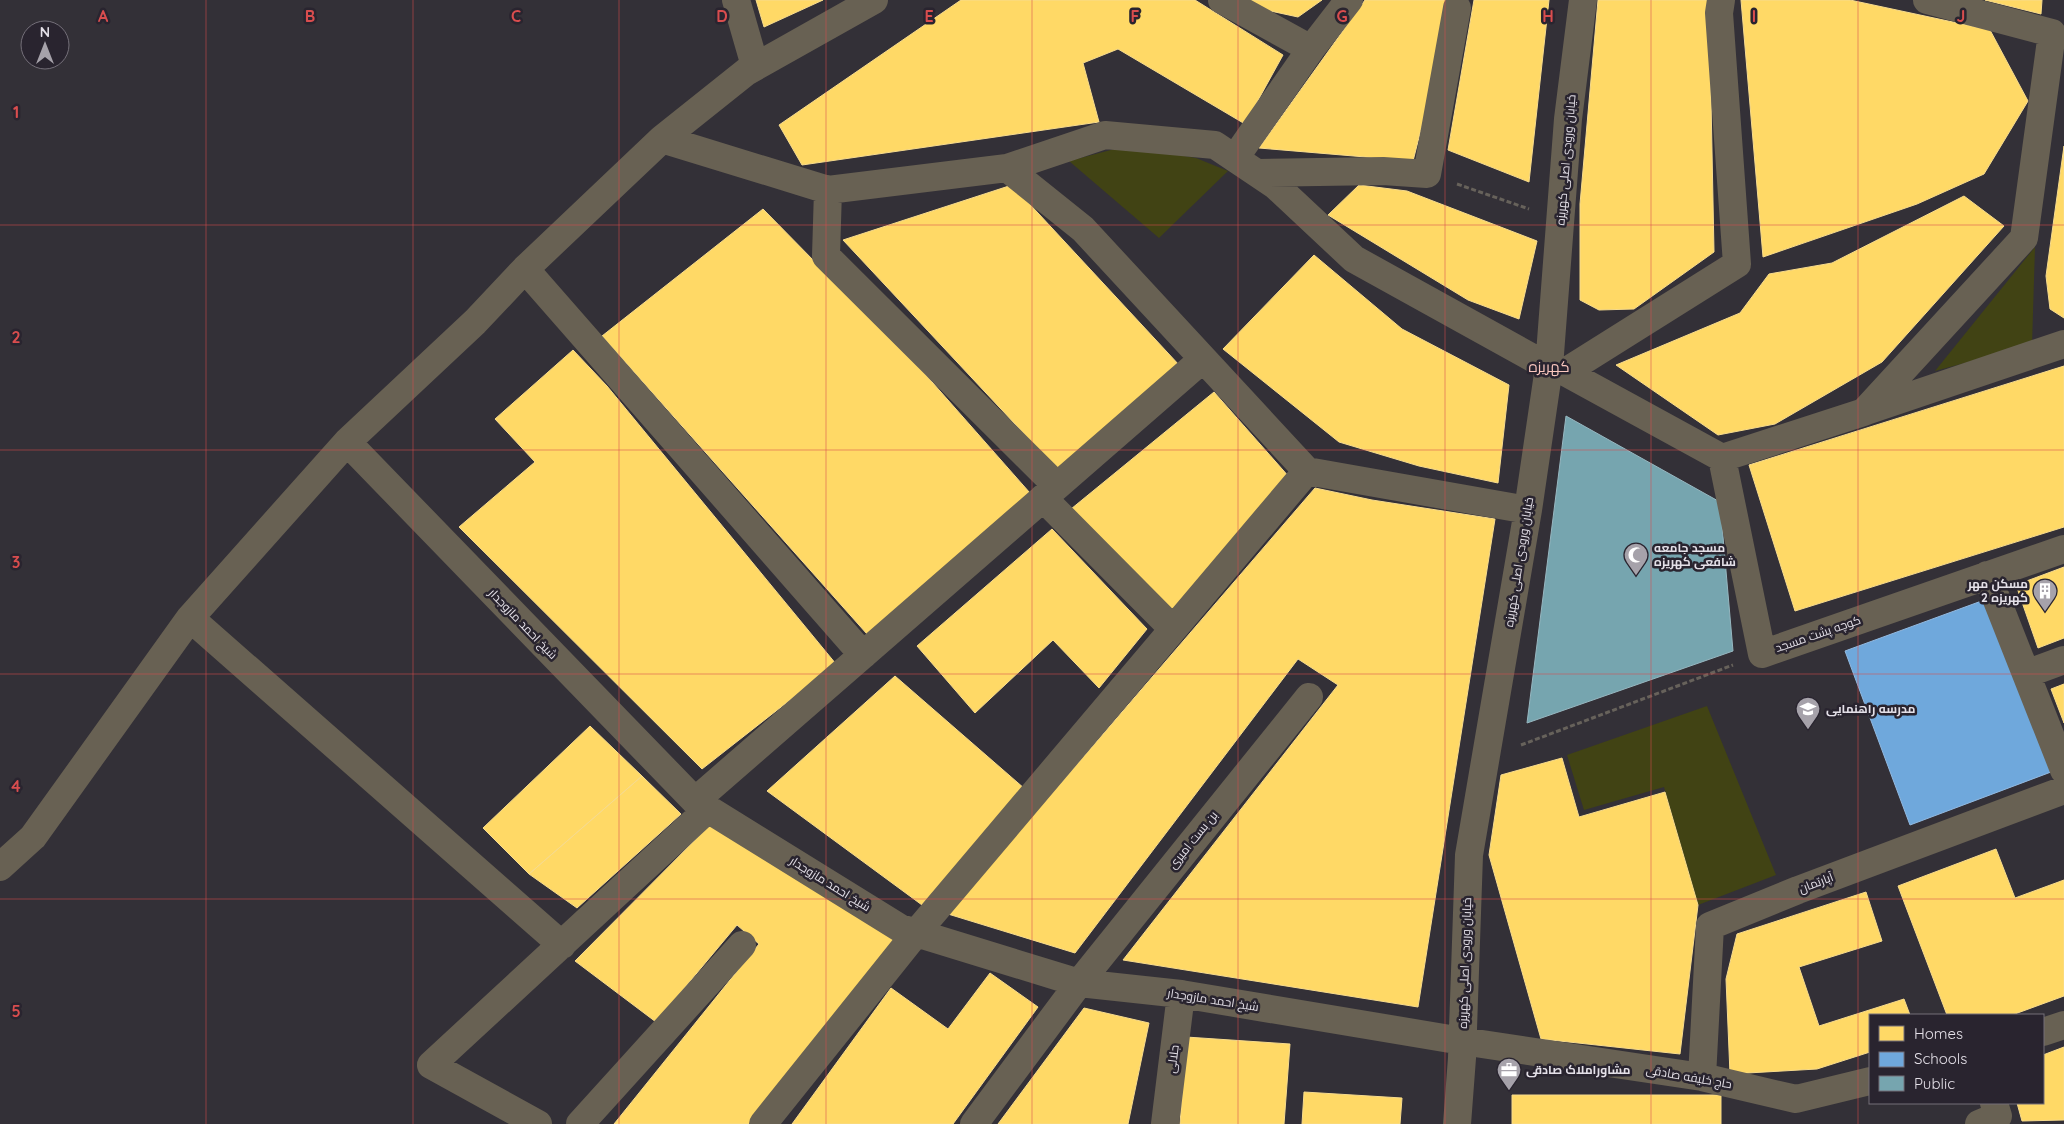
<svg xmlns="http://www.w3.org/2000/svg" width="2064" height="1124" font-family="Quicksand,Cairo,sans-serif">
<rect width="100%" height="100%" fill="#333037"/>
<path fill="#414314" d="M 1126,146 L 1196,158 L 1228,171 L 1159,238 L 1069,161 Z
M 2035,247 L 2032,345 L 1935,371 Z
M 1707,706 L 1776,875 L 1698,905 L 1664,787 L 1584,810 L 1567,755 Z"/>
<path fill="#ffd966" stroke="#f7db8d" d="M 756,0 L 823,0 L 764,27 Z
M 961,0 L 1195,0 L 1283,55 L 1245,124 L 1118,49 L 1083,63 L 1099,122 L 802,165 L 779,125 Z
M 1238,0 L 1322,0 L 1298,17 L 1252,7 Z
M 1365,0 L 1454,0 L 1413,161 L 1259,148 Z
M 1474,0 L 1549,0 L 1529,182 L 1448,150 Z
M 1598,0 L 1709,0 L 1714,252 L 1634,309 L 1599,310 L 1580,300 L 1580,204 Z
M 1741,0 L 1850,0 L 1990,30 L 2028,101 L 1984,174 L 1917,204 L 1763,257 Z
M 1985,0 L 2042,0 L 2041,14 Z
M 2064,146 L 2064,318 L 2050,309 L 2046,276 Z
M 1012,185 L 1180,366 L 1057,469 L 843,240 Z
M 1359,185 L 1407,191 L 1537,241 L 1519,319 L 1468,300 L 1328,215 Z
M 1964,196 L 2004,226 L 1882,362 L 1775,424 L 1718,435 L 1616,365 L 1740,313 L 1769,274 L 1832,263 Z
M 763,209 L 925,374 L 1030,493 L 867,634 L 602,336 Z
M 1314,255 L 1402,329 L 1509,385 L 1498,483 L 1419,466 L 1339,442 L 1223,349 Z
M 573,350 L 607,386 L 836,664 L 702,769 L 459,527 L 535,462 L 495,419 Z
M 2064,366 L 2064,527 L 1795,611 L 1749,465 Z
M 1214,392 L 1290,478 L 1173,612 L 1071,509 Z
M 1315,488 L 1372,500 L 1495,519 L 1418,1007 L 1123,960 L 1338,685 L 1298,659 L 1075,953 L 948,914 Z
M 1052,529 L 1147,629 L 1099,688 L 1053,640 L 975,713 L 917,646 Z
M 2064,567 L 2064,638 L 2038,648 L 2016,585 Z
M 895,676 L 1025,789 L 922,905 L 767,791 Z
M 2064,684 L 2064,723 L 2051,689 Z
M 590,726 L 642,776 L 529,874 L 483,828 Z
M 1562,758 L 1579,817 L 1665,792 L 1698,905 L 1680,1054 L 1541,1039 L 1489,855 L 1501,775 Z
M 642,776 L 681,814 L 577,908 L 529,874 Z
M 712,823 L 901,938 L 750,1124 L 614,1124 L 759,944 L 737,925 L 656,1022 L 575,961 Z
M 1996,849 L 2015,898 L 2064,880 L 2064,996 L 2012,1015 L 1947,1015 L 1898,886 Z
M 1866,892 L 1882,941 L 1799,967 L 1819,1026 L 1904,999 L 1910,1015 L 1870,1015 L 1870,1052 L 1817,1069 L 1730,1074 L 1726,979 L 1737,934 Z
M 990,973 L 1038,1007 L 953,1124 L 792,1124 L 891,988 L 948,1029 Z
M 1084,1008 L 1149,1023 L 1128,1124 L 998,1124 Z
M 1186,1037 L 1290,1044 L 1284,1124 L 1180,1124 Z
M 2064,1047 L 2064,1120 L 2022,1121 L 2017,1103 L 2043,1103 L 2043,1055 Z
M 1304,1092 L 1402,1098 L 1400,1124 L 1302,1124 Z
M 1512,1095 L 1721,1095 L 1721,1124 L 1512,1124 Z"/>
<path fill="#6fa8dc" stroke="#92b9e0" d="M 1987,599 L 2051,772 L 1910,825 L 1845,651 Z"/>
<path fill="#76a5af" stroke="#97b7c0" d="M 1566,416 L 1720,502 L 1733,651 L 1527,723 Z"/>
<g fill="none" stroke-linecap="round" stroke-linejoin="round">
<path stroke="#67625b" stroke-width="3" stroke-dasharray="5 2.5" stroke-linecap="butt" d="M 1457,184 L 1529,209
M 1521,745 L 1733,665"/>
<path stroke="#686153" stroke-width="28" d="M 736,0 L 755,66
M 1222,0 L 1311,49 L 1235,158
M 1311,49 L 1349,0
M 662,139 L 828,190 L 1007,168 L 1083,229 L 1307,471 L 1528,510
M 1007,168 L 1105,135 L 1215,145 L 1276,186 L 1354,259 L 1549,367 L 1565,372 L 1737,264 L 1719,13 L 1721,0
M 1258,173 L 1383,171 L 1427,174 L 1457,8
M 828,190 L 826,256 L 1057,486
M 525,269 L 863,655
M 1565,372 L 1722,458 L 1864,412 L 2024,238 L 2052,33 L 1927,0
M 1866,411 L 2064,344
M 347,442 L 695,801 L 900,928 L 1079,983 L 1181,994 L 1462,1041 L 1702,1077 L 1796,1099 L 1870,1081
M 1722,458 L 1762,654 L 2064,549
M 1043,498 L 1173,629
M 1987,575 L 2064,770
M 190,618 L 562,945
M 2026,674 L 2064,660
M 695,801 L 1203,359
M 0,867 L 33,837 L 190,618 L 347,442 L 475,322 L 525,269 L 662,139 L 746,72 L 874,0
M 2043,1032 L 2064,1025
M 1702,1077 L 1710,926 L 1798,890 L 2064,790
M 538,1124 L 431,1065 L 708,809
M 580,1124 L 742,945
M 763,1124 L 916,933 L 1307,471
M 974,1124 L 1079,983 L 1309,697
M 1165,1124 L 1181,994
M 1457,1124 L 1462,1058 L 1469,855 L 1528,510 L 1549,367 L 1568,119 L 1583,0
M 1979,1124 L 1998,1116 L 1994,1103"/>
</g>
<path fill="none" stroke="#d94d4e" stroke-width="1" stroke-opacity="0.55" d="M 206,0 L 206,1124M 413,0 L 413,1124M 619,0 L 619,1124M 826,0 L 826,1124M 1032,0 L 1032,1124M 1238,0 L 1238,1124M 1445,0 L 1445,1124M 1651,0 L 1651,1124M 1858,0 L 1858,1124M 0,225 L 2064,225M 0,450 L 2064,450M 0,674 L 2064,674M 0,899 L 2064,899"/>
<defs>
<symbol id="mosque-pin" viewBox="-11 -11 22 30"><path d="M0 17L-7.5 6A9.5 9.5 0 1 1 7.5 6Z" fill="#a6a2aa" stroke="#29242f"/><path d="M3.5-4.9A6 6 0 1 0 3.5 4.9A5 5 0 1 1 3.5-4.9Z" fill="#fff"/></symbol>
<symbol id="building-pin" viewBox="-11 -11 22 30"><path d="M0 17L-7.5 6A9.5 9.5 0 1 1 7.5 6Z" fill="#a6a2aa" stroke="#29242f"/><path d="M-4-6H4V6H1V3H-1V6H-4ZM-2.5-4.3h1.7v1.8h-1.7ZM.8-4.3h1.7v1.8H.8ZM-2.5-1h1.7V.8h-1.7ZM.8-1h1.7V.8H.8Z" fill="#fff"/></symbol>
<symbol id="school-pin" viewBox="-11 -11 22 30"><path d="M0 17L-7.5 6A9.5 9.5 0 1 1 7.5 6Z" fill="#a6a2aa" stroke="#29242f"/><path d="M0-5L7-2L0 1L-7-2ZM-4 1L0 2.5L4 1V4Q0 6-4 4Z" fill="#fff"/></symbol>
<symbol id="office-pin" viewBox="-11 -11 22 30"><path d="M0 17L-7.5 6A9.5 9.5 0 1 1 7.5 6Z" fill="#a6a2aa" stroke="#29242f"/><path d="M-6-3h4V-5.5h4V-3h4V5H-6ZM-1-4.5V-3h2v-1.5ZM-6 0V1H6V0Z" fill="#fff"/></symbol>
</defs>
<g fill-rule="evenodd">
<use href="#mosque-pin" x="1622" y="541" width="28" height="38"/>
<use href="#building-pin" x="2031" y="577" width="28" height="38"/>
<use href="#school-pin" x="1794" y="695" width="28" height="38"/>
<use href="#office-pin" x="1495" y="1056" width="28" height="38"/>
</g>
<g text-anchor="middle" stroke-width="5" stroke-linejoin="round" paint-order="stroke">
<g font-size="12" fill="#e4e0e8" stroke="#29242f">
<text transform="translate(1566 160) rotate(-85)" y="4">خیابان ورودی اصلی کهریزه</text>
<text transform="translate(1519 562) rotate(-81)" y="4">خیابان ورودی اصلی کهریزه</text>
<text transform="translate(523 624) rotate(46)" y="4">شیخ احمد مازوجدار</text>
<text transform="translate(1818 634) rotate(-19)" y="4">کوچه پشت مسجد</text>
<text transform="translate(1193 840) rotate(-51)" y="4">بن بست امیری</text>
<text transform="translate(1816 883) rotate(-21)" y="4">آپارتمان</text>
<text transform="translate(830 884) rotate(32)" y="4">شیخ احمد مازوجدار</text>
<text transform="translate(1465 963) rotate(-88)" y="4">خیابان ورودی اصلی کهریزه</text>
<text transform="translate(1213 1000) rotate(9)" y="4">شیخ احمد مازوجدار</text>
<text transform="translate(1173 1059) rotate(-83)" y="4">جلالی</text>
<text transform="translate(1689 1077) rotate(10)" y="4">حاج خلیفه صادقی</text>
</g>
<g font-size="12" font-weight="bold" fill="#e4e0e8" stroke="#29242f" text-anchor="start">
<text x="1654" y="552">مسجد جامعه<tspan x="1654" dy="14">شافعی کهریزه</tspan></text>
<text x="2028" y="588" text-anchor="end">مسکن مهر<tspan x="2028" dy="14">کهریزه 2</tspan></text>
<text x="1826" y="713">مدرسه راهنمایی</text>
<text x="1526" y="1074">مشاوراملاک صادقی</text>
</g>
<g font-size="15" fill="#fbc8bf" stroke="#29242f">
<text x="1549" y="372">کهریزه</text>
</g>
</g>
<g font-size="16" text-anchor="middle" font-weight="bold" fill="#d94d4e" stroke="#29242f" stroke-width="5" stroke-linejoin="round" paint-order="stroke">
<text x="103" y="22">A</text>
<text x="310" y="22">B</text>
<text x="516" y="22">C</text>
<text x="722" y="22">D</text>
<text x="929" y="22">E</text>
<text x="1135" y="22">F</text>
<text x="1342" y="22">G</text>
<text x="1548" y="22">H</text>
<text x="1754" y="22">I</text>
<text x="1961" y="22">J</text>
<text x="16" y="118">1</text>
<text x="16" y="343">2</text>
<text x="16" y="568">3</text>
<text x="16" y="792">4</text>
<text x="16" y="1017">5</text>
</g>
<rect x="1869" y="1014" width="175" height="90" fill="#29242f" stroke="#746f79"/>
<rect x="1879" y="1026" width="25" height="15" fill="#ffd966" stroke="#746f79"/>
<text x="1914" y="1039" font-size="15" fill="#e4e0e8">Homes</text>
<rect x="1879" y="1052" width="25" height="15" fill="#6fa8dc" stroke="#746f79"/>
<text x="1914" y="1064" font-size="15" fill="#e4e0e8">Schools</text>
<rect x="1879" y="1076" width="25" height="15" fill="#76a5af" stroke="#746f79"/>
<text x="1914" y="1089" font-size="15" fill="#e4e0e8">Public</text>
<g transform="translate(45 45)"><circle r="24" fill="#29242f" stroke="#746f79"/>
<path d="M0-4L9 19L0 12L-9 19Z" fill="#a6a2aa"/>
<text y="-8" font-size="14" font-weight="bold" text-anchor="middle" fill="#e4e0e8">N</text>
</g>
</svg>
